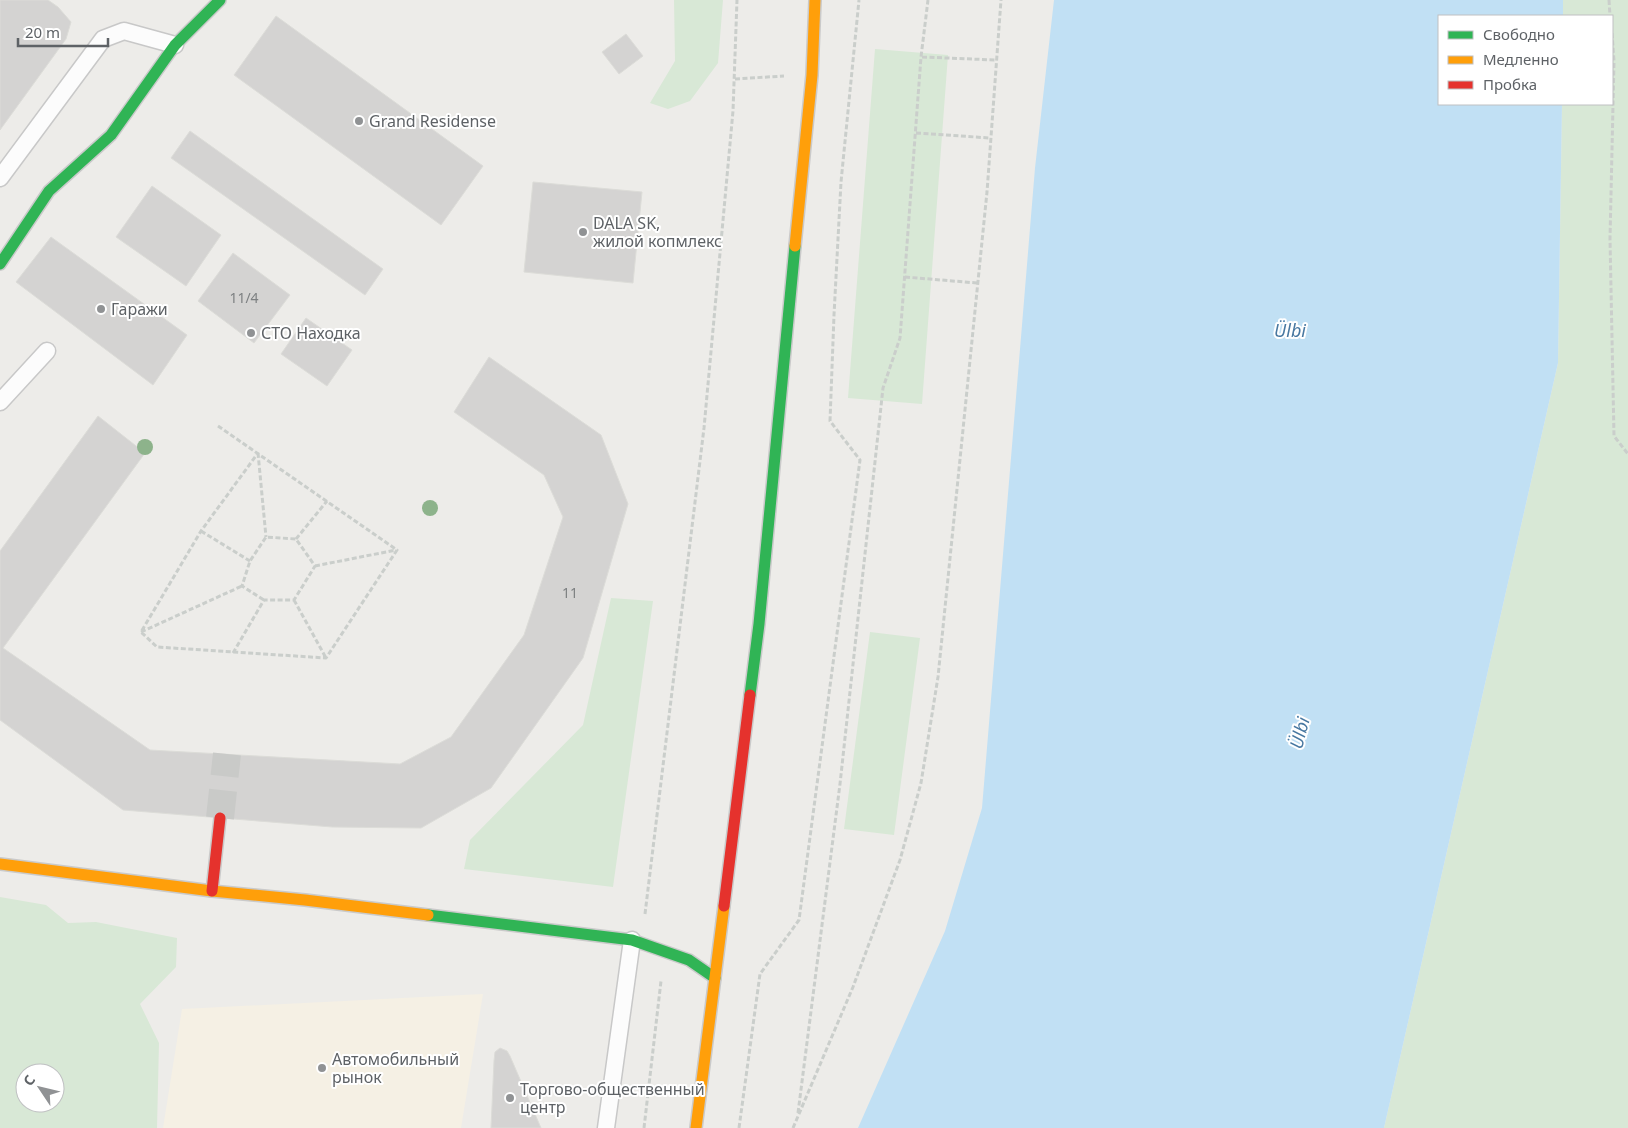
<svg xmlns="http://www.w3.org/2000/svg" width="1628" height="1128" font-family="'Noto Sans',sans-serif">
<rect width="100%" height="100%" fill="#edece9"/>
<path fill="#f5f0e4" d="M 483,994 L 461,1128 L 163,1128 L 182,1009 Z"/>
<path fill="#d8e8d6" fill-rule="evenodd" d="M 674,0 L 723,0 L 718,63 L 690,101 L 668,109 L 650,103 L 675,61 Z
M 1563,0 L 1628,0 L 1628,1128 L 1384,1128 L 1558,363 L 1562,104 L 1612,104 L 1612,16 L 1563,16 Z
M 875,49 L 948,55 L 922,404 L 848,398 Z
M 611,598 L 653,601 L 613,887 L 464,869 L 470,840 L 583,725 Z
M 870,632 L 920,638 L 894,835 L 844,829 Z
M 0,897 L 46,905 L 68,923 L 96,922 L 177,938 L 176,967 L 140,1004 L 159,1043 L 157,1128 L 0,1128 ZM 25,1073 L 55,1073 L 55,1103 L 25,1103 Z"/>
<path fill="#c1e0f4" d="M 1054,0 L 1563,0 L 1563,16 L 1439,16 L 1439,104 L 1562,104 L 1558,363 L 1384,1128 L 858,1128 L 945,931 L 982,808 L 1035,168 Z"/>
<path fill="#d4d3d2" stroke="#dcdcd8" d="M 0,0 L 48,0 L 58,7 L 71,22 L 66,39 L 0,130 Z
M 276,16 L 483,166 L 441,225 L 234,75 Z
M 626,34 L 643,56 L 619,74 L 602,52 Z
M 190,131 L 383,269 L 365,295 L 171,158 Z
M 533,182 L 642,192 L 633,283 L 524,272 Z
M 152,186 L 221,235 L 186,286 L 116,237 Z
M 51,237 L 187,335 L 153,385 L 16,282 Z
M 233,253 L 290,295 L 254,343 L 198,301 Z
M 306,318 L 352,350 L 327,386 L 281,354 Z
M 489,357 L 601,435 L 628,504 L 583,658 L 491,788 L 421,828 L 332,827 L 123,810 L 0,720 L 0,551 L 98,416 L 145,453 L 3,648 L 150,750 L 400,764 L 451,737 L 524,635 L 563,517 L 544,475 L 454,412 Z
M 500,1048 L 507,1051 L 510,1056 L 541,1128 L 491,1128 L 494,1061 L 495,1052 Z"/>
<g fill="none" stroke-linecap="round" stroke-linejoin="round">
<path stroke="#c9cac8" stroke-width="28" stroke-dasharray="28 14" stroke-linecap="butt" d="M 220,818 L 227,754"/>
<defs>
<path id="lane" d="M 0,178 L 103,39 L 124,31 L 175,45
M 0,402 L 47,351
M 606,1128 L 632,940"/>
<path id="fast" d="M 0,264 L 49,191 L 111,135 L 175,45 L 220,0
M 750,695 L 759,624 L 795,246
M 428,915 L 632,940 L 689,960 L 715,978"/>
<path id="slow" d="M 795,246 L 812,75 L 815,0
M 0,864 L 212,891 L 305,900 L 428,915
M 696,1128 L 724,906"/>
<path id="jam" d="M 212,891 L 220,818
M 724,906 L 750,695"/>
</defs>
<use href="#lane" stroke="#c8c8c8" stroke-width="19"/>
<use href="#fast" stroke="#cacaca" stroke-width="14"/>
<use href="#slow" stroke="#cacaca" stroke-width="14"/>
<use href="#jam" stroke="#cacaca" stroke-width="14"/>
<path stroke="#cacecb" stroke-width="3" stroke-dasharray="5 2.5" stroke-linecap="butt" d="M 1609,0 L 1610,16
M 1612,33 L 1614,61 L 1610,239 L 1614,436 L 1628,454
M 922,57 L 996,60
M 735,79 L 784,76
M 916,133 L 990,138
M 905,277 L 977,283
M 218,426 L 397,550 L 326,658 L 157,647 L 141,632 L 201,531 L 258,453
M 258,453 L 266,537
M 201,531 L 250,561
M 296,539 L 327,501
M 315,566 L 396,550
M 294,600 L 326,658
M 141,632 L 242,586
M 233,653 L 264,600 L 294,600 L 315,566 L 296,539 L 266,537 L 250,561 L 242,586 L 264,600
M 645,914 L 704,428 L 733,111 L 737,0
M 798,1113 L 840,784 L 883,388 L 900,338 L 921,57 L 928,0
M 644,1128 L 661,981
M 739,1128 L 760,974 L 799,920 L 860,460 L 830,421 L 834,315 L 841,182 L 859,0
M 793,1128 L 853,987 L 900,860 L 921,783 L 938,677 L 987,192 L 1001,0"/>
<use href="#lane" stroke="#fcfcfc" stroke-width="16"/>
<use href="#fast" stroke="#30b455" stroke-width="11"/>
<use href="#slow" stroke="#ff9f0a" stroke-width="11"/>
<use href="#jam" stroke="#e5322d" stroke-width="11"/>
</g>
<g fill="#8db38b">
<circle cx="145" cy="447" r="8"/>
<circle cx="430" cy="508" r="8"/>
</g>
<g fill="#909294" stroke="#fff" stroke-width="2">
<circle cx="359" cy="121" r="5"/>
<circle cx="583" cy="232" r="5"/>
<circle cx="101" cy="309" r="5"/>
<circle cx="251" cy="333" r="5"/>
<circle cx="322" cy="1068" r="5"/>
<circle cx="510" cy="1098" r="5"/>
</g>
<g text-anchor="middle" stroke-width="4" stroke-linejoin="round" paint-order="stroke">
<g font-size="14" fill="#7d8082">
<text x="244" y="303">11/4</text>
<text x="570" y="598">11</text>
</g>
<g font-size="16" fill="#5e6266" stroke="#fff" text-anchor="start">
<text x="369" y="127">Grand Residense</text>
<text x="593" y="229">DALA SK,<tspan x="593" dy="18">жилой копмлекс</tspan></text>
<text x="111" y="315">Гаражи</text>
<text x="261" y="339">СТО Находка</text>
<text x="332" y="1065">Автомобильный<tspan x="332" dy="18">рынок</tspan></text>
<text x="520" y="1095">Торгово-общественный<tspan x="520" dy="18">центр</tspan></text>
</g>
<g font-size="18" font-style="italic" fill="#4878a1" stroke="#fff">
<text x="1290" y="337">Ülbi</text>
<text transform="translate(1300 733) rotate(-75)" y="6">Ülbi</text>
</g>
</g>
<rect x="1438" y="15" width="175" height="90" fill="#ffffff" stroke="#bfc0c2"/>
<rect x="1448" y="31" width="25" height="8" fill="#30b455" stroke="#bfc0c2"/>
<text x="1483" y="40" font-size="15" fill="#5e6266">Свободно</text>
<rect x="1448" y="56" width="25" height="8" fill="#ff9f0a" stroke="#bfc0c2"/>
<text x="1483" y="65" font-size="15" fill="#5e6266">Медленно</text>
<rect x="1448" y="81" width="25" height="8" fill="#e5322d" stroke="#bfc0c2"/>
<text x="1483" y="90" font-size="15" fill="#5e6266">Пробка</text>
<g transform="translate(40 1088) rotate(305)"><circle r="24" fill="#ffffff" stroke="#bfc0c2"/>
<path d="M0-4L9 19L0 12L-9 19Z" fill="#909294"/>
<text y="-8" font-size="14" font-weight="bold" text-anchor="middle" fill="#5e6266">С</text>
</g>
<path d="M18 38v8h90v-8" fill="none" stroke="#5e6266" stroke-width="2.5"/>
<text x="25" y="38" font-size="15" fill="#5e6266" stroke="#ffffff" stroke-width="4" paint-order="stroke">20 m</text>
</svg>
